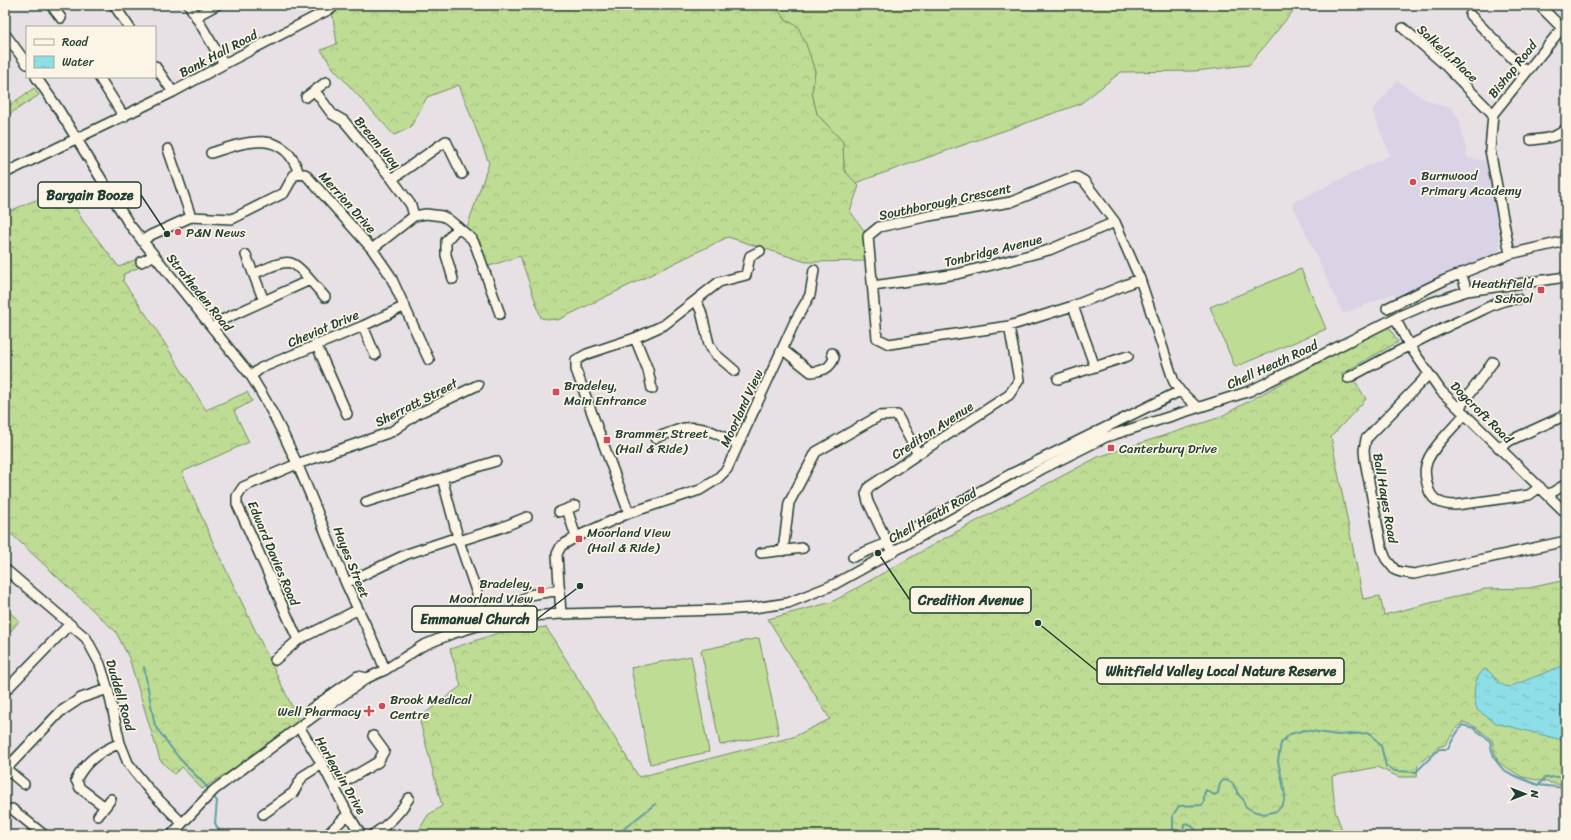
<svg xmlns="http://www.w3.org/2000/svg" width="1571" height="840" font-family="Sriracha,sans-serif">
<defs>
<pattern id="grass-tufts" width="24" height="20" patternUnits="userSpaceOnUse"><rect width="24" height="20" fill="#bfdc94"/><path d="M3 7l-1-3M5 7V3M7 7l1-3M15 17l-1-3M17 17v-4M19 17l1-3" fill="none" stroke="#a4be80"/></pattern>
<pattern id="forest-crowns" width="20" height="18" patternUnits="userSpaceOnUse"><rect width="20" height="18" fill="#bfdc94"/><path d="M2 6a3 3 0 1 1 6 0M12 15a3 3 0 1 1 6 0" fill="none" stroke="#a4be80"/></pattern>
<pattern id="water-ripples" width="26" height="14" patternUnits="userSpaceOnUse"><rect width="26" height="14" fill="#8ddee7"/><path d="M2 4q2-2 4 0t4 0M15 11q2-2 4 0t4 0" fill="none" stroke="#79bfc7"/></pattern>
</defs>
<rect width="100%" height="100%" fill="#e7e1e5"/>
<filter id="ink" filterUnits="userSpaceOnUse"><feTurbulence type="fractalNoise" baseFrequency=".025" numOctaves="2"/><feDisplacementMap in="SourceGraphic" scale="8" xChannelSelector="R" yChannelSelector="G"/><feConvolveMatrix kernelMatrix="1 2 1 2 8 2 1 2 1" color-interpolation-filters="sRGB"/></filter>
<g filter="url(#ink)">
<path fill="#d9d3e5" d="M 1397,81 L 1423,98 L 1438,105 L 1451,107 L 1459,119 L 1468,158 L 1488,161 L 1500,246 L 1497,254 L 1397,300 L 1394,293 L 1343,314 L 1292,203 L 1390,155 L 1372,111 Z"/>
<path fill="url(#grass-tufts)" stroke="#6f8c64" d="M 774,5 L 1298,5 L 1249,65 L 1195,71 L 1121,72 L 1080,104 L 855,183 L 844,170 L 843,142 L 817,114 L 812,93 L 815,71 L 798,27 L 785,19 Z"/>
<path fill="url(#forest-crowns)" stroke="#6f8c64" d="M 331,5 L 774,5 L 785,19 L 798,27 L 806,44 L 815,71 L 812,93 L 817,114 L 843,142 L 844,170 L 859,186 L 850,211 L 868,236 L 871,261 L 806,262 L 728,237 L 558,320 L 541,318 L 520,256 L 483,268 L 465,233 L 489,163 L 459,85 L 427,97 L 410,128 L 394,135 L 333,68 L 321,50 L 337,44 Z
M 34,88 L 39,95 L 5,117 L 5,105 L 7,107 Z
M 63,186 L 83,221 L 119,267 L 139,258 L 142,266 L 124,274 L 123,281 L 154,326 L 206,410 L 247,392 L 252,401 L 234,411 L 249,442 L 182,472 L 215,547 L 301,725 L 202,789 L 182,767 L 174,774 L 160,760 L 129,658 L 116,632 L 5,528 L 5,213 L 50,194 Z
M 1388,325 L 1398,342 L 1341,374 L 1353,378 L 1366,399 L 1331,437 L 1363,599 L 1380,596 L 1384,615 L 1485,589 L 1529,588 L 1566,580 L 1566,786 L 1522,777 L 1498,762 L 1494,750 L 1492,740 L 1476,727 L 1463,722 L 1457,727 L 1445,745 L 1438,747 L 1418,765 L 1417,777 L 1399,777 L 1377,767 L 1332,776 L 1335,811 L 1344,835 L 416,835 L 428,815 L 442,806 L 419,718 L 461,686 L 450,649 L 498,633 L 546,627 L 639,777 L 793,737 L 830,719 L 768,619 L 832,602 L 954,533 L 1098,457 L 1218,418 Z
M 5,608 L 19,621 L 5,638 Z"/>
<path fill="#bfdc94" stroke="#6f8c64" d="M 1301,269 L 1326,329 L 1235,367 L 1210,307 Z
M 759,638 L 779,734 L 720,745 L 701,650 Z
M 691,656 L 709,752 L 650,764 L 631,668 Z"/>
<path fill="url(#water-ripples)" stroke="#619e9f" d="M 1562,666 L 1566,666 L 1566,737 L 1562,740 L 1496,723 L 1477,710 C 1473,696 1472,679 1485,669 C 1496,674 1494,684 1509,687 Z"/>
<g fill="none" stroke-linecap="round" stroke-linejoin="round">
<path stroke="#619e9f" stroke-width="2" d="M 144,667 L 155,726 L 179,758 L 210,790
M 1538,785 L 1566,788
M 213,796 L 217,801 L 215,823 L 221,835
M 616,835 L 655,804
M 1173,835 L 1173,815 L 1179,806 L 1202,805 L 1204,803 L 1204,794 L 1206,790 L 1214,795 L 1218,793 L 1220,784 L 1223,780 C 1238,780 1233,793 1243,799 L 1245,806 L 1253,811 L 1264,814 L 1277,811 L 1283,804 L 1285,797 L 1284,789 L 1278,761 L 1281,743 L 1290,734 L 1305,730 L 1337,735 L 1370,733 L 1381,746 L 1386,766 L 1395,771 L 1416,772 L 1439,749 L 1448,749 L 1453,739 L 1462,725 L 1474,728 L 1490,741 C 1494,773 1512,774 1538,785 L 1545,778 L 1566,776
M 1180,835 L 1183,833 L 1184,824 L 1188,823 L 1197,831 L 1203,834 L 1206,833 L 1207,835"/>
<defs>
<path id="minor" d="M 51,5 L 61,18
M 114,5 L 129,27
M 189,5 L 224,64
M 1539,5 L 1562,28
M 1470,15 L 1526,72
M 198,19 L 200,14 L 217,5
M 1403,28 L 1443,63 L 1493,114
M 5,34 L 27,64
M 155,66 L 173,92
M 36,77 L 57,107 L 129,224 L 251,376 C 291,439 317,512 345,581 C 358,611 374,639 385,670
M 99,77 L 124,117
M 315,91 L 332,114 L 344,121 L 392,179 L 411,205 L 414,216
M 306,97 L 326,82
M 1531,140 C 1543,139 1558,138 1566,128
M 168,149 L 191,217
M 211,153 C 244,142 285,127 299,174
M 5,173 L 173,92 L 224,64 L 332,8 L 332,5
M 392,179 L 446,141 L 462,174
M 142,241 L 151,235 L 191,217 L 232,219 L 284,193 L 294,175 L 305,174 L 372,249 L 390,275 L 429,360
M 372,249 L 414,216 L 426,214 L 442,216 L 448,219 L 472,239 L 476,247 L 500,314
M 1510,254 L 1490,150 L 1493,114 L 1566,23
M 246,255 L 264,301
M 750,256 L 760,251
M 141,262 L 153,256
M 1461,273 L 1467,291
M 453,279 L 446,255 L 446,241 L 458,227
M 1140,279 L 1073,306 L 1009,326 L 889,344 L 877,338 L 868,236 L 879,227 L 929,216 L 1011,202 L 1068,179 L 1077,177 L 1084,181 L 1115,222 L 1140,279 L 1174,382 L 1180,391 L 1197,407
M 310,280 L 325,297
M 873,286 L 957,274 L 1049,250 L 1115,222
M 696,300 L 701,311 L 709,344 L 714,353 L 735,371
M 1073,306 L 1095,367
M 1387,308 L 1445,280 L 1510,254 L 1566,241
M 1395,318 L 1409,345 L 1441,391 L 1566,513
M 363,326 L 375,355
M 213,329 L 222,320 L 310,280 C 305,274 298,265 291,263 C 282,260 263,270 254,274
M 635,338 L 648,370 L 652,389
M 316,344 L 347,414
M 782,349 L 811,372 C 822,371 830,369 834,358 L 832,353
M 1429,374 L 1366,439 L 1364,450 L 1365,461 L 1382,549 L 1386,559 L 1395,570 L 1401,572 L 1414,574 L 1566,541
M 251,376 L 261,368 L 363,326 L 405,306
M 1348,378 C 1389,356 1429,334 1472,315 C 1487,308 1501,299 1518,299
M 1058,379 L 1128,356
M 1459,408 L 1493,362
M 1465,414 C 1455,426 1428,451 1426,466 C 1424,473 1426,480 1428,487 C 1431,501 1443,505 1456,505 L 1529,495 L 1540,487
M 655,438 C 665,435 675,430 685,428 C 705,425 722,436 738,445
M 1499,448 L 1511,440 L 1566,415
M 442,478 L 459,541 L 487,623
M 1548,495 L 1566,484
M 366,502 L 496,461
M 567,509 L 576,537
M 559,512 L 575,506
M 629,513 L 576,370 L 576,360 L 587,354 L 635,338 L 664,325 L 719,282 L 746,275 L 750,256
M 459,541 L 500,528 L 527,517
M 890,548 L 868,502 L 866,494 L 869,487 L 918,454 L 1009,395 L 1019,380 L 1009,326
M 783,551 L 789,503 L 816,452 L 879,416 L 897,415 L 918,454
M 761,553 L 803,548
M 853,557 L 887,543 L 1011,474 L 1180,391
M 5,569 L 86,638 L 100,664 L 108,689 L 120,743 L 128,763 L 150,791 L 182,823
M 346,583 L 407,554 L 458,537
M 357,610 L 298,640 L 237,504 L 237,496 L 243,487 L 297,464 L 391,432 L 417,414 L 478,385
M 561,614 L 557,554 L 561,546 L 576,537 L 629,513 L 700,490 L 716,480 L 727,469 L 795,321 L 810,295 L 814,270
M 515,617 L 521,601 L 529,595 L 560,590
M 275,660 L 298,640
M 5,691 L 69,625
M 309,720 L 311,709 L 358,676 L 367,678
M 299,727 L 322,764 L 348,814 L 361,835
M 6,769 L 24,784
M 5,770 L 60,712 L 81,698 L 108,689
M 335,787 L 378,762 L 384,751 L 373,736
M 105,807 L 80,788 L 76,780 C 87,759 100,752 120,743
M 12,809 L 44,835
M 263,814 L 293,793 L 303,776 L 322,764
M 98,816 L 111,799
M 171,835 L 214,790 L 299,727 L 367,678 L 385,670 L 422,646 L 451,634 L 487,623 L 515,617 L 561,614 L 723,610 L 753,608 L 788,603 L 833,585 L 1042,469 L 1106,437 L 1250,391 L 1395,318 L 1430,303 L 1467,291 L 1566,277
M 327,835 L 348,814
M 372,835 C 387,826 400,813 409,798"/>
</defs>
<use href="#minor" stroke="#1f3d34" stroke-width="12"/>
<use href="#minor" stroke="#fcf5e5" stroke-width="9"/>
</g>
</g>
<g fill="#d1495b" stroke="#fcf5e5" stroke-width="1.5">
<circle cx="1413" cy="182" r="4"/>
<circle cx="178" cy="232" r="4"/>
<rect x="1537" y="286" width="8" height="8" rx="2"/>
<rect x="552" y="388" width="8" height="8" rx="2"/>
<rect x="603" y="436" width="8" height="8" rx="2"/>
<rect x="1107" y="444" width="8" height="8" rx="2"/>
<rect x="575" y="535" width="8" height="8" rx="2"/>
<rect x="537" y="586" width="8" height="8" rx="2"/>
<circle cx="382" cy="706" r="4"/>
<path d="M367 705h4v4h4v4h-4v4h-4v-4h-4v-4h4z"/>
</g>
<g text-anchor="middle" stroke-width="3.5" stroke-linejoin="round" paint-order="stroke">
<g font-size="13" fill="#1f3d34" stroke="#fcf5e5">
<text transform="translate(218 53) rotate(-28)" y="5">Bank Hall Road</text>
<text transform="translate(1448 53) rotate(43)" y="5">Salkeld Place</text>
<text transform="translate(1512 69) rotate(-51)" y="5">Bishop Road</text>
<text transform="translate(378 142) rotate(50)" y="5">Bream Way</text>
<text transform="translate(945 201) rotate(-12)" y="5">Southborough Crescent</text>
<text transform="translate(348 202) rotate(48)" y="5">Merrion Drive</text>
<text transform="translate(993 250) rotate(-14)" y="5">Tonbridge Avenue</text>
<text transform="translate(200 292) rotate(51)" y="5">Stratheden Road</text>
<text transform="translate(323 328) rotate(-23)" y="5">Cheviot Drive</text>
<text transform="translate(1272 364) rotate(-25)" y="5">Chell Heath Road</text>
<text transform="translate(416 402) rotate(-27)" y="5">Sherratt Street</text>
<text transform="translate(741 408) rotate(-65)" y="5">Moorland View</text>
<text transform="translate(1482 412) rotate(45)" y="5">Dogcroft Road</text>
<text transform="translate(932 430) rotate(-33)" y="5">Crediton Avenue</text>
<text transform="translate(1386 498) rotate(80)" y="5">Ball Hayes Road</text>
<text transform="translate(932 515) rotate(-29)" y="5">Chell Heath Road</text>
<text transform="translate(274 553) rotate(67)" y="5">Edward Davies Road</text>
<text transform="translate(352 562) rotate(68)" y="5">Hayes Street</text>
<text transform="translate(121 695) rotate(74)" y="5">Duddell Road</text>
<text transform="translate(341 775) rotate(60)" y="5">Harlequin Drive</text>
</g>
<g font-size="13" fill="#1f3d34" stroke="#fcf5e5" text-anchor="start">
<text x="1421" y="180">Burnwood<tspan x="1421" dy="15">Primary Academy</tspan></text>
<text x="186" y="237">P&amp;N News</text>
<text x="1533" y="288" text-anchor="end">Heathfield<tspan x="1533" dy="15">School</tspan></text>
<text x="564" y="390">Bradeley,<tspan x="564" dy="15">Main Entrance</tspan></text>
<text x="615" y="438">Brammer Street<tspan x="615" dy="15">(Hail &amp; Ride)</tspan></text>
<text x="1119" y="453">Canterbury Drive</text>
<text x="587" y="537">Moorland View<tspan x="587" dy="15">(Hail &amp; Ride)</tspan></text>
<text x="533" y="588" text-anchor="end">Bradeley,<tspan x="533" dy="15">Moorland View</tspan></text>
<text x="390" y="704">Brook Medical<tspan x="390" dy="15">Centre</tspan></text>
<text x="361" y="716" text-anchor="end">Well Pharmacy</text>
</g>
</g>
<path fill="none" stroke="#1f3d34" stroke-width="1.5" d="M167 234L141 195M878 553L910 600M580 586L537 619M1038 623L1097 671"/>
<g fill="#1f3d34" stroke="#fcf5e5" stroke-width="1.5">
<circle cx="167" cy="234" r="4"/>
<circle cx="878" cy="553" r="4"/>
<circle cx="580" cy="586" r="4"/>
<circle cx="1038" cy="623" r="4"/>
</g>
<g fill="#fcf5e5" stroke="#1f3d34" stroke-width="1.5">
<rect x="38" y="182" width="103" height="26" rx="4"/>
<rect x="910" y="587" width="121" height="26" rx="4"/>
<rect x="412" y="606" width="125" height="26" rx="4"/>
<rect x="1097" y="658" width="247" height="26" rx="4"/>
</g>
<g font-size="14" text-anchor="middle" font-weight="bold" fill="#1f3d34">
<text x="90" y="200">Bargain Booze</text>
<text x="971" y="605">Credition Avenue</text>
<text x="475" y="624">Emmanuel Church</text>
<text x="1221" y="676">Whitfield Valley Local Nature Reserve</text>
</g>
<rect width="1571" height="840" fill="none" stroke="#fcf5e5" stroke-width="20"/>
<rect x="10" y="10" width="1551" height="820" fill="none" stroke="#1f3d34" stroke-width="1.5" filter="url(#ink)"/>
<rect x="26" y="26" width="130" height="52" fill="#fcf5e5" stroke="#a4ab9e"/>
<rect x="34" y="39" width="20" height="6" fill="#fcf5e5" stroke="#a4ab9e"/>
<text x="62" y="46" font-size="12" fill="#1f3d34">Road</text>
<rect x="34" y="56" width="20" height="12" fill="url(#water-ripples)" stroke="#a4ab9e"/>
<text x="62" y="66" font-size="12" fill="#1f3d34">Water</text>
<g transform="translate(1525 794) rotate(90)" stroke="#fcf5e5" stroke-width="3" paint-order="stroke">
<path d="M0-3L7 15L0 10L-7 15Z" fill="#1f3d34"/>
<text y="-6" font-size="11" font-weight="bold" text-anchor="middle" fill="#1f3d34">N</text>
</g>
</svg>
